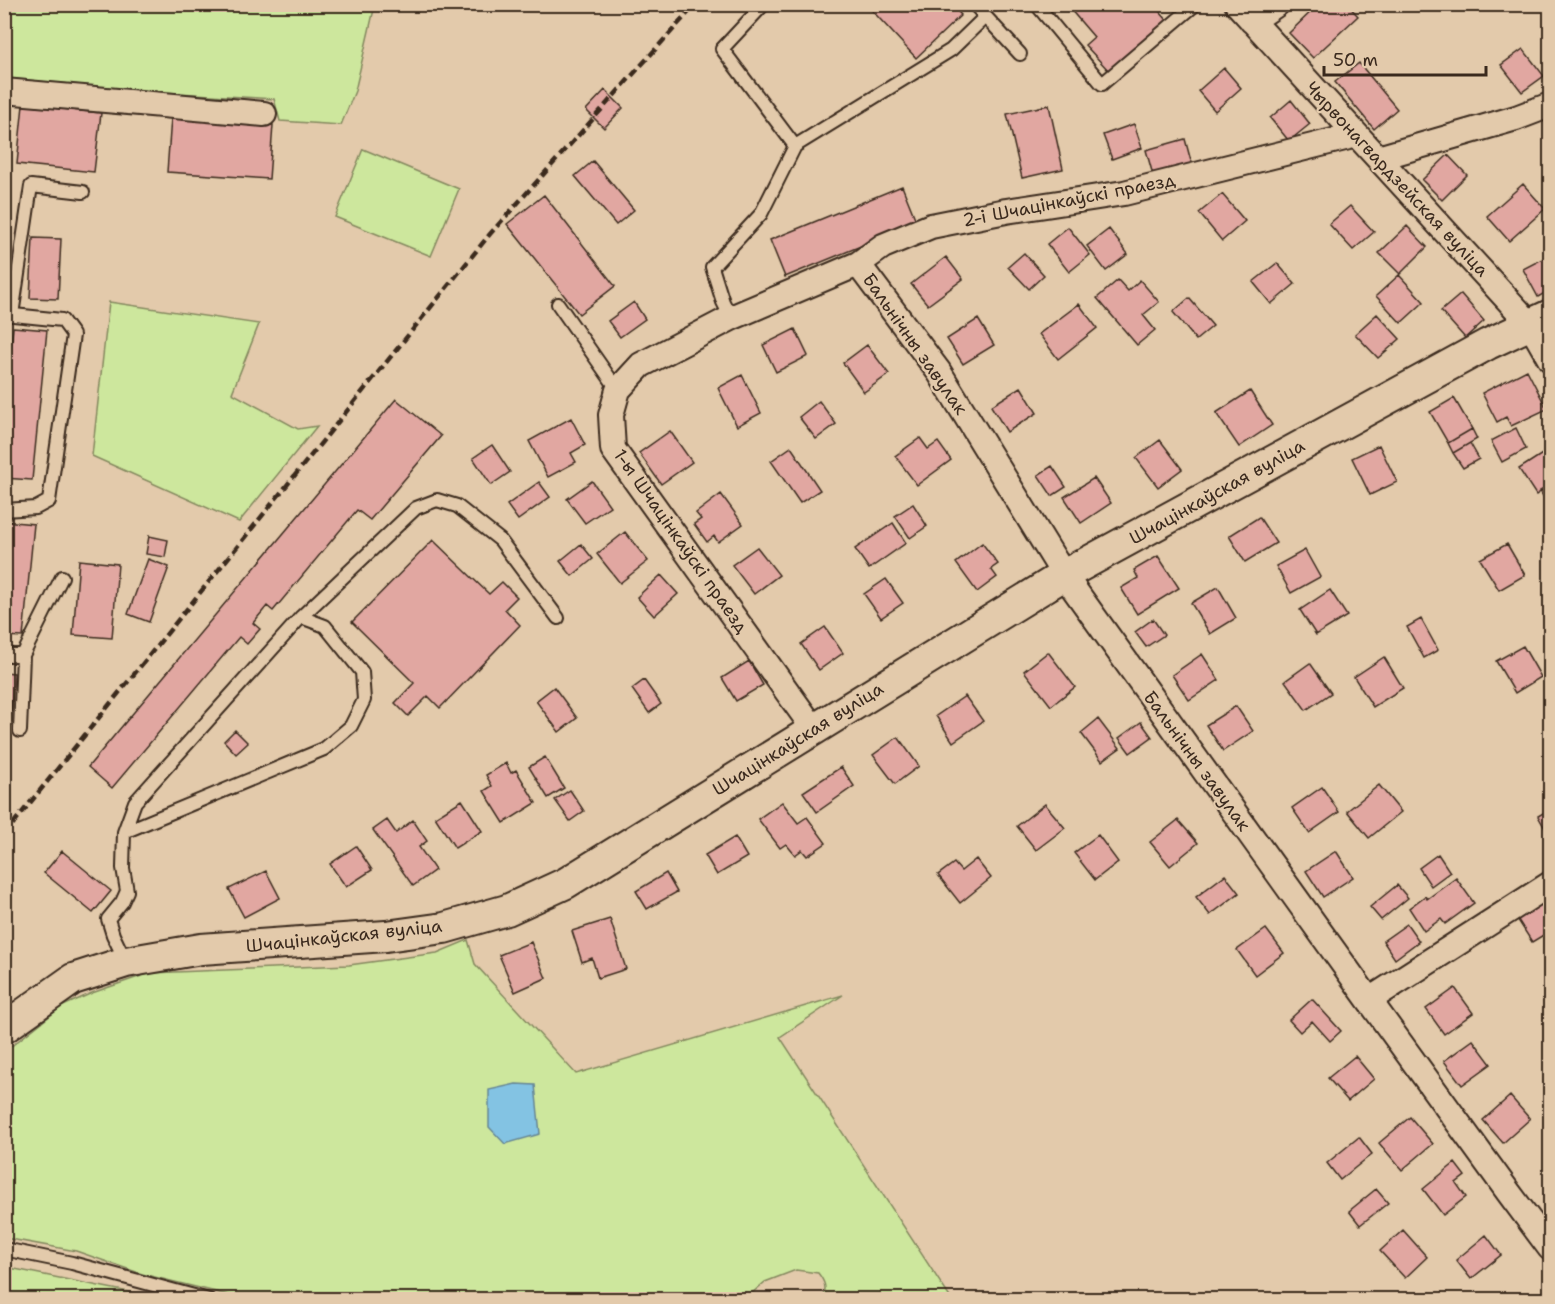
<svg xmlns="http://www.w3.org/2000/svg" width="1555" height="1304" font-family="'Shantell Sans',sans-serif">
<rect width="100%" height="100%" fill="#e3caab"/>
<filter id="ink" filterUnits="userSpaceOnUse"><feTurbulence type="fractalNoise" baseFrequency=".0167" numOctaves="2"/><feDisplacementMap in="SourceGraphic" scale="12" xChannelSelector="R" yChannelSelector="G"/><feConvolveMatrix kernelMatrix="1 2 1 2 8 2 1 2 1" color-interpolation-filters="sRGB"/></filter>
<g filter="url(#ink)">
<path fill="#cde79d" stroke="#84885e" stroke-width="1.5" d="M 4,5 L 5,4 L 375,5 L 355,91 L 341,125 L 280,121 L 274,99 L 146,91 L 5,78 Z
M 363,149 L 459,189 L 431,256 L 335,217 Z
M 109,302 L 259,324 L 232,393 L 298,429 L 317,426 L 239,522 L 92,456 Z
M 468,940 L 475,964 L 576,1074 L 843,995 L 780,1037 L 951,1299 L 823,1299 C 827,1288 825,1282 818,1273 L 796,1270 L 765,1282 L 745,1299 L 245,1299 L 142,1274 L 76,1251 L 5,1238 L 4,1052 L 61,1007 L 92,993 L 150,973 L 349,965 L 437,953 Z
M 5,1267 L 163,1299 L 5,1299 Z"/>
<path fill="#83c3e3" stroke="#668694" stroke-width="1.5" d="M 516,1084 L 535,1085 L 540,1134 L 505,1144 L 489,1127 L 489,1090 Z"/>
<path fill="#e1a7a1" stroke="#3b2a1e" stroke-width="1.5" d="M 866,4 L 951,4 L 961,15 L 916,58 Z
M 1076,4 L 1153,4 L 1167,20 L 1109,71 L 1085,45 L 1094,37 L 1070,9 Z
M 1319,4 L 1347,4 L 1358,16 L 1313,58 L 1289,33 Z
M 1523,49 L 1544,76 L 1522,92 L 1501,65 Z
M 1359,63 L 1397,109 L 1374,129 L 1335,82 Z
M 1224,68 L 1241,88 L 1215,111 L 1198,91 Z
M 605,90 L 623,108 L 604,128 L 586,110 Z
M 1291,100 L 1310,124 L 1289,141 L 1270,118 Z
M 23,105 L 101,113 L 94,172 L 17,164 Z
M 1049,105 L 1063,169 L 1022,178 L 1007,114 Z
M 171,118 L 273,125 L 269,179 L 167,172 Z
M 1134,124 L 1142,148 L 1112,159 L 1103,135 Z
M 1185,139 L 1192,165 L 1153,175 L 1146,150 Z
M 1448,155 L 1467,175 L 1442,200 L 1422,180 Z
M 593,161 L 634,210 L 616,225 L 575,176 Z
M 1523,184 L 1545,209 L 1509,241 L 1487,216 Z
M 902,186 L 917,223 L 785,277 L 770,240 Z
M 1222,194 L 1245,221 L 1222,241 L 1199,213 Z
M 544,195 L 615,286 L 579,314 L 507,224 Z
M 1350,206 L 1374,232 L 1353,250 L 1329,224 Z
M 1407,226 L 1427,247 L 1400,274 L 1379,253 Z
M 1068,227 L 1090,255 L 1069,272 L 1047,244 Z
M 1109,229 L 1128,254 L 1106,271 L 1087,246 Z
M 33,238 L 61,239 L 58,299 L 30,298 Z
M 1024,253 L 1044,275 L 1029,289 L 1008,267 Z
M 1550,255 L 1550,290 L 1538,297 L 1523,269 Z
M 946,257 L 963,279 L 928,305 L 911,284 Z
M 1277,263 L 1295,284 L 1271,304 L 1253,282 Z
M 1399,275 L 1424,302 L 1401,323 L 1376,296 Z
M 1118,280 L 1128,291 L 1140,280 L 1159,302 L 1143,315 L 1155,330 L 1137,345 L 1097,298 Z
M 1461,294 L 1484,321 L 1465,338 L 1441,311 Z
M 1189,298 L 1213,326 L 1196,340 L 1173,312 Z
M 634,302 L 645,319 L 620,337 L 608,321 Z
M 1079,304 L 1097,328 L 1058,359 L 1039,334 Z
M 1377,314 L 1400,339 L 1378,358 L 1355,334 Z
M 978,319 L 994,345 L 963,364 L 947,339 Z
M 13,327 L 47,330 L 32,480 L 4,478 L 4,414 Z
M 795,329 L 808,356 L 776,372 L 763,345 Z
M 867,345 L 889,374 L 864,392 L 843,363 Z
M 1527,370 L 1547,409 L 1511,426 L 1506,417 L 1497,422 L 1482,393 Z
M 742,375 L 761,413 L 737,426 L 718,388 Z
M 1021,387 L 1037,413 L 1007,432 L 991,406 Z
M 1250,391 L 1272,425 L 1239,447 L 1216,413 Z
M 1454,398 L 1472,429 L 1448,443 L 1430,412 Z
M 396,399 L 441,436 L 370,520 L 357,510 L 273,611 L 267,606 L 253,623 L 260,629 L 247,644 L 239,637 L 112,788 L 88,767 Z
M 819,401 L 836,424 L 816,439 L 799,417 Z
M 571,418 L 585,445 L 571,453 L 576,462 L 548,477 L 529,441 Z
M 1516,428 L 1526,449 L 1502,462 L 1491,441 Z
M 1472,429 L 1477,439 L 1453,453 L 1448,443 Z
M 670,431 L 692,462 L 661,484 L 639,453 Z
M 920,438 L 928,449 L 938,442 L 951,460 L 917,485 L 895,456 Z
M 1160,440 L 1182,469 L 1158,487 L 1136,458 Z
M 1470,443 L 1479,459 L 1463,468 L 1453,453 Z
M 492,445 L 510,472 L 491,485 L 473,458 Z
M 1379,445 L 1397,482 L 1370,495 L 1352,458 Z
M 791,447 L 820,490 L 800,503 L 771,461 Z
M 1550,449 L 1550,485 L 1536,495 L 1519,469 Z
M 1052,466 L 1066,487 L 1052,496 L 1038,475 Z
M 1094,478 L 1111,503 L 1081,523 L 1064,497 Z
M 592,481 L 610,506 L 585,523 L 567,499 Z
M 539,482 L 550,497 L 518,520 L 507,505 Z
M 1550,485 L 1550,508 L 1540,491 Z
M 721,494 L 743,524 L 718,542 L 714,536 L 707,542 L 694,524 L 701,519 L 696,513 Z
M 913,504 L 927,526 L 910,538 L 895,516 Z
M 1259,517 L 1276,543 L 1245,562 L 1229,536 Z
M 4,521 L 34,524 L 23,637 L 4,636 Z
M 893,523 L 906,543 L 869,569 L 855,549 Z
M 625,532 L 648,561 L 620,583 L 597,554 Z
M 149,536 L 168,540 L 165,557 L 146,554 Z
M 433,540 L 489,594 L 502,582 L 517,597 L 505,609 L 520,625 L 440,708 L 428,696 L 408,716 L 395,703 L 414,683 L 352,622 Z
M 982,543 L 998,564 L 991,569 L 997,577 L 977,592 L 956,563 Z
M 581,544 L 593,559 L 572,576 L 560,561 Z
M 1507,544 L 1525,575 L 1499,590 L 1480,559 Z
M 757,547 L 779,575 L 754,594 L 732,565 Z
M 1305,550 L 1320,577 L 1291,593 L 1276,566 Z
M 1158,556 L 1179,588 L 1137,614 L 1121,588 L 1138,578 L 1134,570 Z
M 148,559 L 169,567 L 149,622 L 128,614 Z
M 79,560 L 118,564 L 112,638 L 73,635 Z
M 661,575 L 678,594 L 654,616 L 637,597 Z
M 886,579 L 903,603 L 881,618 L 864,594 Z
M 1218,587 L 1236,618 L 1210,634 L 1191,603 Z
M 1330,590 L 1347,616 L 1316,635 L 1300,610 Z
M 1153,619 L 1164,635 L 1146,647 L 1135,632 Z
M 1421,619 L 1438,650 L 1424,658 L 1407,627 Z
M 825,627 L 843,653 L 819,670 L 801,644 Z
M 1523,646 L 1541,677 L 1515,693 L 1496,661 Z
M 1048,652 L 1075,687 L 1051,706 L 1024,671 Z
M 1202,654 L 1219,680 L 1189,700 L 1172,675 Z
M 1384,657 L 1403,688 L 1373,707 L 1354,677 Z
M 749,661 L 763,685 L 736,701 L 722,678 Z
M 1310,663 L 1331,693 L 1306,710 L 1285,681 Z
M 4,672 L 14,673 L 7,775 L 4,775 Z
M 644,680 L 661,704 L 649,713 L 632,689 Z
M 554,687 L 577,718 L 559,732 L 536,701 Z
M 965,696 L 983,721 L 953,742 L 936,716 Z
M 1236,706 L 1253,731 L 1223,751 L 1206,725 Z
M 1098,719 L 1120,748 L 1102,761 L 1081,733 Z
M 1141,722 L 1152,737 L 1130,753 L 1119,738 Z
M 235,730 L 248,743 L 236,754 L 224,741 Z
M 898,737 L 919,766 L 895,784 L 873,755 Z
M 545,757 L 564,788 L 548,798 L 529,767 Z
M 506,763 L 511,773 L 516,770 L 536,803 L 504,823 L 484,791 L 492,786 L 486,775 Z
M 841,767 L 854,786 L 817,812 L 803,792 Z
M 1379,785 L 1401,812 L 1369,838 L 1347,811 Z
M 1322,787 L 1339,812 L 1309,833 L 1292,808 Z
M 570,790 L 584,811 L 570,821 L 555,800 Z
M 462,800 L 482,831 L 455,848 L 435,817 Z
M 782,802 L 798,823 L 807,817 L 826,843 L 807,856 L 802,850 L 795,855 L 786,844 L 780,848 L 758,819 Z
M 1045,804 L 1065,828 L 1036,850 L 1017,826 Z
M 1550,809 L 1550,837 L 1538,816 Z
M 387,820 L 396,833 L 413,820 L 427,841 L 419,847 L 435,870 L 413,886 L 373,830 Z
M 1178,820 L 1198,843 L 1170,866 L 1150,842 Z
M 1098,835 L 1118,862 L 1095,880 L 1074,853 Z
M 735,837 L 747,857 L 717,875 L 705,855 Z
M 356,846 L 372,870 L 346,887 L 330,864 Z
M 62,851 L 111,891 L 93,913 L 44,873 Z
M 1336,851 L 1353,877 L 1323,897 L 1306,871 Z
M 1438,854 L 1450,872 L 1431,886 L 1419,868 Z
M 976,859 L 991,878 L 960,903 L 938,875 L 954,863 L 961,871 Z
M 266,871 L 280,898 L 244,917 L 229,889 Z
M 666,873 L 677,892 L 647,909 L 636,891 Z
M 1225,875 L 1239,893 L 1210,915 L 1196,897 Z
M 1456,878 L 1474,903 L 1445,924 L 1441,919 L 1424,931 L 1409,908 L 1425,896 L 1427,899 Z
M 1397,885 L 1408,898 L 1381,920 L 1370,907 Z
M 1546,897 L 1550,904 L 1550,931 L 1532,942 L 1516,917 Z
M 610,919 L 626,969 L 598,978 L 592,958 L 582,962 L 572,931 Z
M 1407,924 L 1419,941 L 1395,959 L 1383,941 Z
M 1266,929 L 1284,953 L 1255,975 L 1237,950 Z
M 531,942 L 546,978 L 515,992 L 499,955 Z
M 1455,988 L 1473,1013 L 1444,1034 L 1426,1009 Z
M 1312,999 L 1341,1031 L 1330,1041 L 1312,1021 L 1300,1032 L 1289,1020 Z
M 1473,1040 L 1491,1064 L 1462,1085 L 1444,1061 Z
M 1355,1056 L 1374,1079 L 1348,1101 L 1328,1078 Z
M 1510,1096 L 1530,1119 L 1503,1143 L 1483,1120 Z
M 1410,1117 L 1433,1144 L 1402,1170 L 1379,1143 Z
M 1359,1137 L 1372,1154 L 1340,1180 L 1327,1163 Z
M 1455,1163 L 1465,1176 L 1456,1183 L 1466,1197 L 1443,1215 L 1423,1189 Z
M 1376,1189 L 1388,1203 L 1360,1225 L 1349,1211 Z
M 1403,1230 L 1427,1257 L 1405,1278 L 1380,1251 Z
M 1486,1235 L 1501,1255 L 1471,1279 L 1456,1260 Z"/>
<g fill="none" stroke-linecap="round" stroke-linejoin="round">
<defs>
<path id="service" d="M 764,4 L 722,49 L 795,146
M 974,4 L 1020,54
M 1036,4 L 1102,84 L 1196,4
M 558,304 L 618,390
M 4,314 L 62,320 L 73,335 L 49,501 L 36,508 L 4,510
M 12,315 L 31,186 L 83,192
M 731,318 L 723,302 L 712,267 L 761,214 L 795,146 L 951,50 L 985,17
M 4,655 L 23,655 L 62,577
M 20,731 L 23,655
M 124,832 L 324,749 L 351,726 L 364,700 L 362,672 L 325,626 L 301,617
M 126,962 L 113,935 L 108,919 L 122,902 L 127,891 L 123,868 L 124,832 L 135,802 L 301,617 L 416,508 L 437,500 L 457,506 L 500,540 L 558,618
M 4,1249 L 72,1263 L 209,1300"/>
<path id="minor" d="M 1237,4 L 1530,324 L 1550,359
M 1252,21 L 1277,4
M 4,91 L 264,114
M 1378,158 L 1516,118 L 1550,105
M 858,264 L 939,372 L 1064,575 L 1369,1000 L 1509,1193 L 1550,1248
M 814,729 L 613,449 L 611,415 L 618,390 L 641,365 L 731,318 L 858,264 L 883,246 L 931,226 L 1006,211 L 1124,193 L 1357,135
M 1369,1000 L 1550,884"/>
<path id="tertiary" d="M 4,1028 L 73,979 L 126,962 L 201,949 L 386,936 L 444,928 L 507,910 L 566,883 L 1064,575 L 1488,344 L 1550,315"/>
</defs>
<use href="#service" stroke="#3b2a1e" stroke-width="16"/>
<use href="#minor" stroke="#3b2a1e" stroke-width="28"/>
<use href="#tertiary" stroke="#3b2a1e" stroke-width="34"/>
<use href="#service" stroke="#e3caab" stroke-width="12"/>
<use href="#minor" stroke="#e3caab" stroke-width="24"/>
<use href="#tertiary" stroke="#e3caab" stroke-width="30"/>
<path stroke="#3b2a1e" stroke-width="4.5" stroke-dasharray="9 4.5" stroke-linecap="butt" d="M 4,835 L 490,234 L 696,4"/>
</g>
</g>
<g text-anchor="middle" stroke-width="4.5" stroke-linejoin="round" paint-order="stroke">
<g font-size="18" fill="#3b2a1e" stroke="#e3caab">
<text transform="translate(1397 179) rotate(47)" y="6">Чырвонагвардзейская вуліца</text>
<text transform="translate(1069 200) rotate(-11)" y="6">2-і Шчацінкаўскі праезд</text>
<text transform="translate(915 344) rotate(55)" y="6">Бальнічны завулак</text>
<text transform="translate(1217 492) rotate(-29)" y="6">Шчацінкаўская вуліца</text>
<text transform="translate(681 541) rotate(55)" y="6">1-ы Шчацінкаўскі праезд</text>
<text transform="translate(798 739) rotate(-32)" y="6">Шчацінкаўская вуліца</text>
<text transform="translate(1197 761) rotate(54)" y="6">Бальнічны завулак</text>
<text transform="translate(344 936) rotate(-6)" y="6">Шчацінкаўская вуліца</text>
</g>
</g>
<rect width="1555" height="1304" fill="none" stroke="#e3caab" stroke-width="24"/>
<rect x="12" y="12" width="1531" height="1280" fill="none" stroke="#3b2a1e" stroke-width="2" filter="url(#ink)"/>
<path d="M1324 66v9h162v-9" fill="none" stroke="#3b2a1e" stroke-width="3"/>
<text x="1333" y="66" font-size="18" fill="#3b2a1e" stroke="#e3caab" stroke-width="4.5" paint-order="stroke">50 m</text>
</svg>
